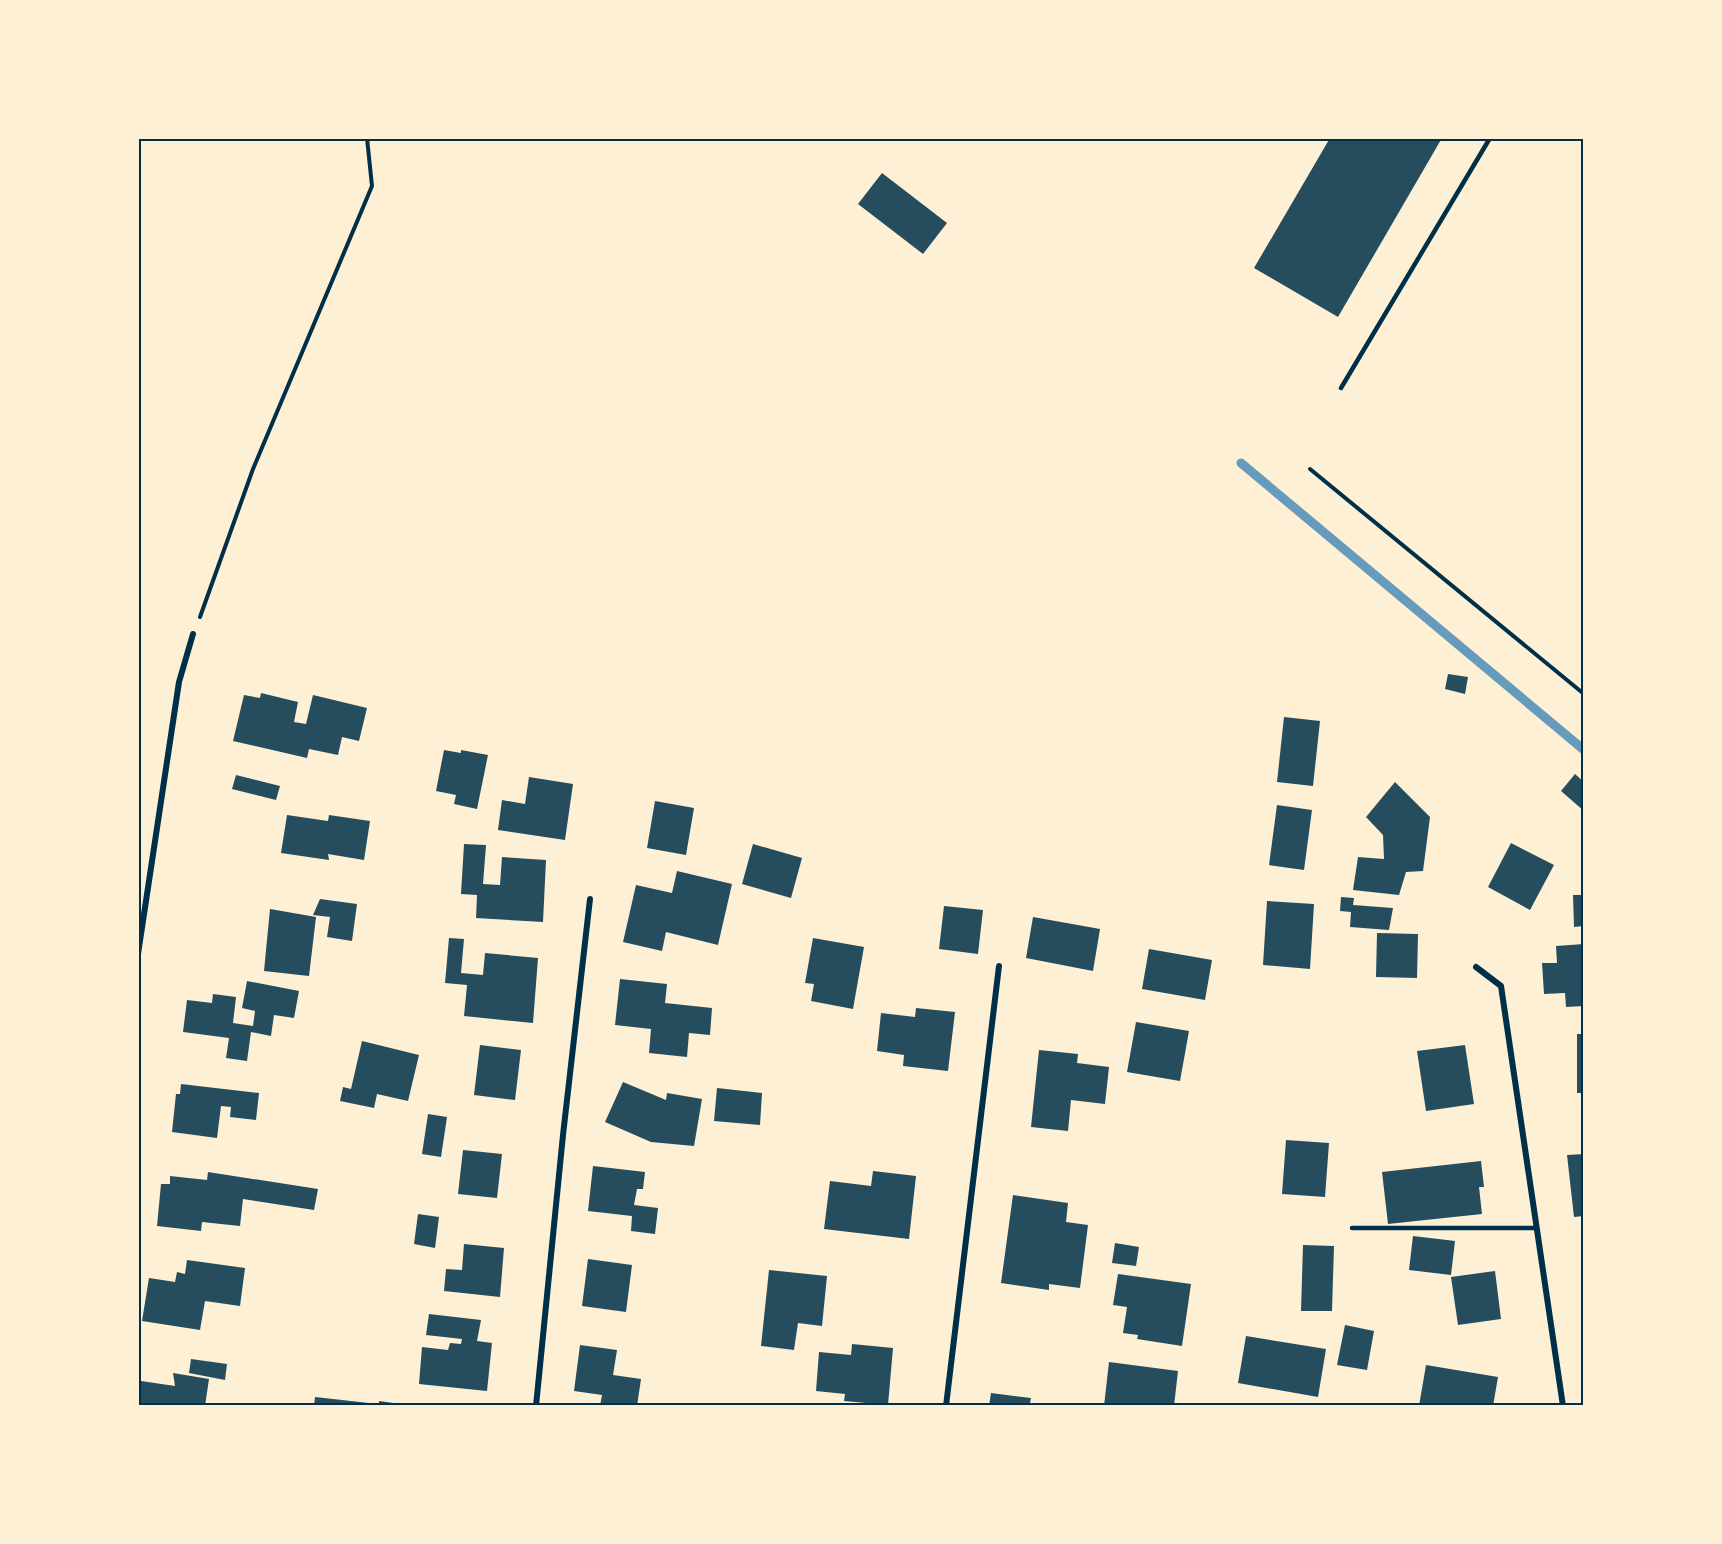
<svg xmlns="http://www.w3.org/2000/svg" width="1722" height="1544" font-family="'Work Sans',sans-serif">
<rect width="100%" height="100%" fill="#fdf0d5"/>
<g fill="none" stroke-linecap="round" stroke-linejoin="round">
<path stroke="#669bbc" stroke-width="9" d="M 1241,463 L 1584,750"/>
</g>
<path fill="#264d5e" d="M 1330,138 L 1442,138 L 1338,317 L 1254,268 Z
M 882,173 L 947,223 L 923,254 L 858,204 Z
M 1448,674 L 1468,677 L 1465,694 L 1445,689 Z
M 261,693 L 298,702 L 294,722 L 306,724 L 313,695 L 367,708 L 359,741 L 342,737 L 338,755 L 309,749 L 307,758 L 233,741 L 244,695 L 260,698 Z
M 1284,717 L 1320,721 L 1313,786 L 1277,782 Z
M 444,750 L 461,753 L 461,750 L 488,755 L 477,809 L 454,804 L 456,795 L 436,791 Z
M 1575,774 L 1584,782 L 1584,811 L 1561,791 Z
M 236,775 L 280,786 L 276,800 L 232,789 Z
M 529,777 L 573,784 L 565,840 L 498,830 L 502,800 L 525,804 Z
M 1395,782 L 1430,817 L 1423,871 L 1406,872 L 1399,895 L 1353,890 L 1358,857 L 1384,859 L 1383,835 L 1366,817 Z
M 655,801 L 694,808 L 686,855 L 647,848 Z
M 1277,805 L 1312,810 L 1304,870 L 1269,865 Z
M 287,815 L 328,821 L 329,815 L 370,821 L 364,860 L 328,854 L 329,860 L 281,853 Z
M 1511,843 L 1554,865 L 1530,910 L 1488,887 Z
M 464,844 L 486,845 L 483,884 L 500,885 L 502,857 L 546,860 L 543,922 L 476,918 L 477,895 L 461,894 Z
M 753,844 L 802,858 L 791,898 L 742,884 Z
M 677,871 L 732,884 L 718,945 L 666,932 L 662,951 L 623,942 L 636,885 L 672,893 Z
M 1573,895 L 1584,895 L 1584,926 L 1574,927 Z
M 1341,897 L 1354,898 L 1353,905 L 1393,908 L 1389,930 L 1350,927 L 1351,912 L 1340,911 Z
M 320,899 L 357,904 L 352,941 L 327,937 L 330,917 L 313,915 Z
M 1267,901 L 1314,904 L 1310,969 L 1263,965 Z
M 944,906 L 983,910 L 978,954 L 939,949 Z
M 270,909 L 316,917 L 309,976 L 264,971 Z
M 1033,917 L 1100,929 L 1093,971 L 1026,958 Z
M 1377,933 L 1418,934 L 1417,978 L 1376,977 Z
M 449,938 L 464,939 L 461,973 L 483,975 L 485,953 L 538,958 L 533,1023 L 464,1016 L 467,985 L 445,983 Z
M 813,938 L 864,947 L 853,1009 L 811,1001 L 814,984 L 805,983 Z
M 1584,944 L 1584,1006 L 1566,1007 L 1565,993 L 1544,994 L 1542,963 L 1557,963 L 1556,946 Z
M 1149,949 L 1212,960 L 1205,1000 L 1142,989 Z
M 620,979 L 667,984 L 665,1003 L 712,1008 L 710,1035 L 689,1033 L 687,1057 L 649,1053 L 651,1029 L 615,1025 Z
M 247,981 L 299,991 L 294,1018 L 274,1015 L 271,1036 L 251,1032 L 247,1061 L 226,1058 L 229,1038 L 183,1032 L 187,1000 L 212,1003 L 213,994 L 236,997 L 233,1023 L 253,1026 L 255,1011 L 242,1008 Z
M 916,1008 L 955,1012 L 948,1071 L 903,1066 L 904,1055 L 877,1051 L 881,1013 L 915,1017 Z
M 1136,1022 L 1189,1031 L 1180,1081 L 1127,1072 Z
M 1577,1034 L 1584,1034 L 1584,1093 L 1577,1093 Z
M 362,1041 L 419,1055 L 408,1101 L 377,1094 L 374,1108 L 340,1101 L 343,1087 L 351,1089 Z
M 480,1045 L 521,1050 L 515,1100 L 474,1095 Z
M 1465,1045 L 1474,1104 L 1426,1111 L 1417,1051 Z
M 1039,1050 L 1078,1054 L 1077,1063 L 1109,1067 L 1105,1104 L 1071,1100 L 1068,1131 L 1031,1127 Z
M 623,1082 L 666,1100 L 667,1093 L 702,1099 L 694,1146 L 651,1142 L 605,1122 Z
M 181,1084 L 259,1093 L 256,1120 L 230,1117 L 231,1107 L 221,1106 L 217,1138 L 172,1132 L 176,1094 L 180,1094 Z
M 717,1088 L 762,1093 L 760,1125 L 714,1121 Z
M 428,1114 L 447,1117 L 441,1157 L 422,1154 Z
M 1286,1140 L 1329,1143 L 1325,1197 L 1282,1194 Z
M 463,1150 L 502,1154 L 497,1198 L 458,1194 Z
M 1584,1154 L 1584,1216 L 1574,1217 L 1567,1155 Z
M 1481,1161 L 1484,1187 L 1479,1187 L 1482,1214 L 1388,1224 L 1382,1172 Z
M 593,1166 L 645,1172 L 643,1189 L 637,1189 L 634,1205 L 658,1208 L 655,1234 L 631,1231 L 632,1216 L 588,1211 Z
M 873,1171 L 916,1176 L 909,1239 L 824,1229 L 830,1181 L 871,1186 Z
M 208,1172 L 318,1189 L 314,1210 L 243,1199 L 240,1226 L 202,1222 L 201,1231 L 157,1226 L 161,1184 L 170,1184 L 170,1176 L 207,1180 Z
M 1013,1195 L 1068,1203 L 1066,1222 L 1088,1225 L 1080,1288 L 1049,1284 L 1049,1290 L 1001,1283 Z
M 418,1214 L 439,1217 L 435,1248 L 414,1244 Z
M 1413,1236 L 1455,1241 L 1451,1275 L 1409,1270 Z
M 1115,1243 L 1139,1247 L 1136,1266 L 1112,1263 Z
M 464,1244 L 504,1248 L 500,1297 L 444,1291 L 446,1269 L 462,1270 Z
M 1303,1245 L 1334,1246 L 1332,1311 L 1301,1311 Z
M 588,1259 L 632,1265 L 626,1312 L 582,1306 Z
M 187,1260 L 245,1268 L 240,1306 L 205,1301 L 200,1330 L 142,1321 L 149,1278 L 175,1282 L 177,1272 L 185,1274 Z
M 769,1270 L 827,1276 L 822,1326 L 798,1323 L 794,1350 L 761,1346 Z
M 1495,1271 L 1501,1319 L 1458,1325 L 1451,1277 Z
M 1118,1274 L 1191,1284 L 1182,1346 L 1137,1339 L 1138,1335 L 1123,1333 L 1127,1307 L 1113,1305 Z
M 429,1314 L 481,1320 L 477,1341 L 492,1343 L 487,1391 L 419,1384 L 422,1347 L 448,1350 L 450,1343 L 461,1344 L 462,1339 L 426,1335 Z
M 1345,1325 L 1374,1331 L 1367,1370 L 1337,1365 Z
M 1246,1336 L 1326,1349 L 1318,1397 L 1238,1383 Z
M 852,1344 L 893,1348 L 888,1405 L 844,1401 L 845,1394 L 816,1391 L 819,1352 L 851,1355 Z
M 580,1345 L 617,1350 L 613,1375 L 641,1379 L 637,1406 L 600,1406 L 602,1395 L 574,1391 Z
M 191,1359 L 227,1364 L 225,1380 L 189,1373 Z
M 1109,1362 L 1178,1371 L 1174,1406 L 1104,1406 Z
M 1426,1365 L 1498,1377 L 1493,1406 L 1419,1406 Z
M 173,1373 L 209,1379 L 205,1406 L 138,1406 L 141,1381 L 175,1386 Z
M 991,1393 L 1031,1398 L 1030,1403 L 1041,1406 L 989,1406 Z
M 315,1397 L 378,1404 L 378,1406 L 314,1406 Z
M 379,1401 L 401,1404 L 401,1406 L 379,1406 Z"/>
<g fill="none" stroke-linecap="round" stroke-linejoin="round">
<path stroke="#003049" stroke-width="4" d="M 1310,469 L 1584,694
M 200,617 L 253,469 L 372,186 L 367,138"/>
<path stroke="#003049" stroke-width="4.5" d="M 1341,388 L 1490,138
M 1352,1228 L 1536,1228"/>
<path stroke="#003049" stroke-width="6" d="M 138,954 L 179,682 L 193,634
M 1476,967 L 1501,986 L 1563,1406
M 536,1406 L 563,1135 L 590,899
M 946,1406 L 999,966"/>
</g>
<rect width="1722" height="1544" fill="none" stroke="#fdf0d5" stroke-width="279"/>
<rect x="140" y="140" width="1442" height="1264" fill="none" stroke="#003049" stroke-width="2"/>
</svg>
